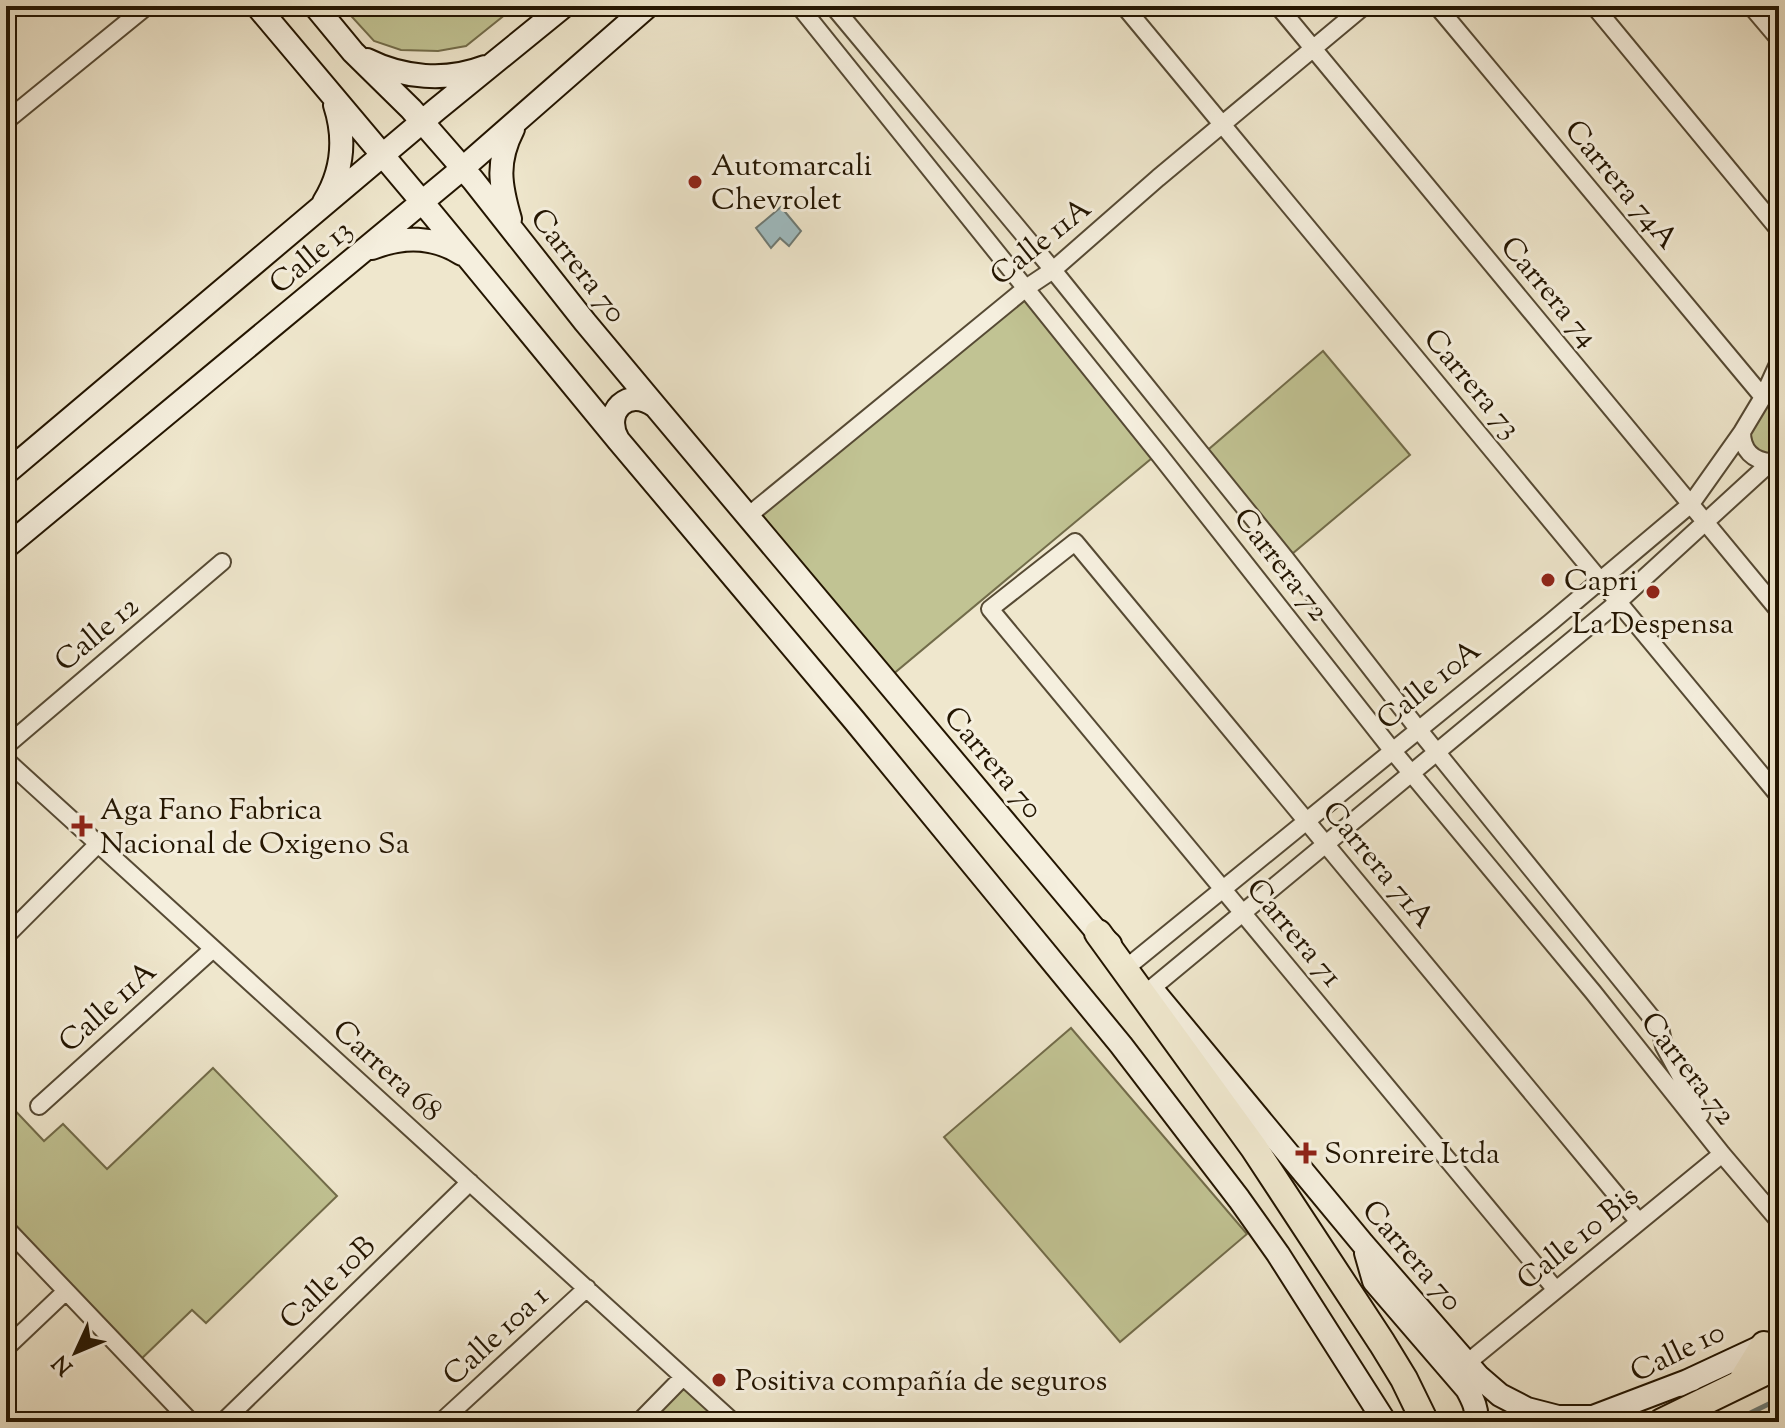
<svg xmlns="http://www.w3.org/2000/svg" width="1785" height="1428" font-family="'Sorts Mill Goudy',serif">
<rect width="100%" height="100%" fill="#efe7cd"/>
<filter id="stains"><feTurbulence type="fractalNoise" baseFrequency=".0025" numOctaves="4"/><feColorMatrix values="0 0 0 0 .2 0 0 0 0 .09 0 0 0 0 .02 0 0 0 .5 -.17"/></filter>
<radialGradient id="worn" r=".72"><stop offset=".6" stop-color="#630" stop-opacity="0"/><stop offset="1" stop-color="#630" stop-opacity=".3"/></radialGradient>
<path fill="#c1c393" stroke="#726c4a" stroke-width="2" d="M 342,6 L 516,6 L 466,46 L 438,51 L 401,50 L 374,41 Z
M 1026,288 L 1158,453 L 886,680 L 748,516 Z
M 1323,351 L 1410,455 L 1286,559 L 1202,455 Z
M 1779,362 L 1779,457 L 1764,461 L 1742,432 Z
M 1071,1028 L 1247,1234 L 1120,1342 L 944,1137 Z
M 213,1068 L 337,1196 L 206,1323 L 192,1310 L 136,1364 L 6,1228 L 6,1101 L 44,1141 L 63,1124 L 107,1169 Z
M 683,1377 L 732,1422 L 639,1422 Z"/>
<path fill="#9fbdc3" stroke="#6d7a75" stroke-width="2" d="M 781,207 L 801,231 L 789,246 L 780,238 L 771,248 L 756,228 Z"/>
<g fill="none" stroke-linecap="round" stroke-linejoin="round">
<path stroke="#6d7a75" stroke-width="5" d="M 1732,1422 L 1779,1399"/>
<defs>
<path id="street" d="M 799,6 L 1158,453 L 1392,750 L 1593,992 L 1722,1154 L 1779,1221
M 833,6 L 1053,270 L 1202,455 L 1286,559 L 1418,729 L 1660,1028 L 1664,1046 L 1701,1114
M 1124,6 L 1779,796
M 1278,6 L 1779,611
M 1437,6 L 1763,397
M 1594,6 L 1779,230
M 1751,6 L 1779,39
M 6,121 L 147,6
M 1742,432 C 1742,450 1753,461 1771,462
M 748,516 L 1026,288 L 1053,270 L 1158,178 L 1364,6
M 6,746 L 222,562
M 6,760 L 733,1422
M 6,936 L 98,844
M 1131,964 L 1551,622 L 1691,504 L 1742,432 L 1763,397 L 1779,362
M 1152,988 L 1618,602 L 1771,462 L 1779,457
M 39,1106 L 213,949
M 6,1228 L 191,1422
M 1556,1290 L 990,609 L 1075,542 L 1639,1222
M 6,1348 L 66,1291
M 1467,1363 L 1722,1154
M 223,1422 L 470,1182
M 441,1422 L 587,1288
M 639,1422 L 683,1377"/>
<path id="secondary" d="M 257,6 L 433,215 L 618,440 L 854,720 L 1121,1045 L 1239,1199 L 1278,1254 L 1385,1422
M 315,6 L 353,52 L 411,109 L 473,180 L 585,322 L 656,407 L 1098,933 L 1110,944
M 367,60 C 403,78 446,82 485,67
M 324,202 C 343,171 346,139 335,105
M 510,219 C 500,185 496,162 513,129
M 372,248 C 402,236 434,236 462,254
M 618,440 C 602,412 628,386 655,406
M 6,473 L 436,110 L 564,6
M 6,547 L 463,168 L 648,6
M 1155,993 L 1363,1244 L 1478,1376 L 1500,1395 L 1527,1409 L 1558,1417 L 1593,1417 L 1693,1379
M 1366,1253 L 1374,1281 L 1467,1389 C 1473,1400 1478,1410 1476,1422
M 1679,1385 L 1767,1344"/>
<path id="primary" d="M 1098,933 L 1254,1148 L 1382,1343 L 1404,1379 L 1425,1422
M 1740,1384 L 1764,1345 L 1779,1349
M 1662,1422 L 1779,1365"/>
</defs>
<use href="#street" stroke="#564a34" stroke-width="20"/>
<use href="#secondary" stroke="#231501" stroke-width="26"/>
<use href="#primary" stroke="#231501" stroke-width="30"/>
<use href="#street" stroke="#f5efde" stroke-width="16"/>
<use href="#secondary" stroke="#f5efde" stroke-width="22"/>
<use href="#primary" stroke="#efe7cd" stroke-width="26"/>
</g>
<g fill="#8f2418" stroke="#f5efde" stroke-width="3">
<circle cx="695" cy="182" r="8"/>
<circle cx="1548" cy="580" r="8"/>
<circle cx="1653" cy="592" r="8"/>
<path d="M78 814h8v8h8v8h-8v8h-8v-8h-8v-8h8z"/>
<path d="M1302 1141h8v8h8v8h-8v8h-8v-8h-8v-8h8z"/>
<circle cx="719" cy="1380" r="8"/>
</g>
<g text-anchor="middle" stroke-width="6" stroke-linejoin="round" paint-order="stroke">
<g font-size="30" fill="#231501" stroke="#f5efde" text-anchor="start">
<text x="711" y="175">Automarcali<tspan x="711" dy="34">Chevrolet</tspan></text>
<text x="1564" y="590">Capri</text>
<text x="1653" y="633" text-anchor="middle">La Despensa</text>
<text x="100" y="819">Aga Fano Fabrica<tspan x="100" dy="34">Nacional de Oxigeno Sa</tspan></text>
<text x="1324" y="1163">Sonreire Ltda</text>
<text x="735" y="1390">Positiva compañía de seguros</text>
</g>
<g font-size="30" fill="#231501" stroke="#f5efde">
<text transform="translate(1622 184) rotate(50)" y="10">Carrera 74A</text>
<text transform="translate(1040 241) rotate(-39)" y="10">Calle 11A</text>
<text transform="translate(310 256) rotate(-40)" y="10">Calle 13</text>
<text transform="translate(579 265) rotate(52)" y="10">Carrera 70</text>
<text transform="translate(1550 291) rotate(50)" y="10">Carrera 74</text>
<text transform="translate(1473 383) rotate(50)" y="10">Carrera 73</text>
<text transform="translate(1282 564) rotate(52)" y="10">Carrera 72</text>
<text transform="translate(96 633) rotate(-40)" y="10">Calle 12</text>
<text transform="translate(1428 684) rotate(-39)" y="10">Calle 10A</text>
<text transform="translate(994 762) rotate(50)" y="10">Carrera 70</text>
<text transform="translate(1379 864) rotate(50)" y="10">Carrera 71A</text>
<text transform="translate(1295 932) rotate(50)" y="10">Carrera 71</text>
<text transform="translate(107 1006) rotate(-42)" y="10">Calle 11A</text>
<text transform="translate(1689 1068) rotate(52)" y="10">Carrera 72</text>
<text transform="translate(388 1070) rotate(42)" y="10">Carrera 68</text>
<text transform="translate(1577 1237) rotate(-39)" y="10">Calle 10 Bis</text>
<text transform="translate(1413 1255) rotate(49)" y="10">Carrera 70</text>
<text transform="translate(327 1282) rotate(-44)" y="10">Calle 10B</text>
<text transform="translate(495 1335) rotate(-43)" y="10">Calle 10a 1</text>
<text transform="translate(1677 1351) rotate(-26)" y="10">Calle 10</text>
</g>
</g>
<rect width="1785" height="1428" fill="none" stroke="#efe7cd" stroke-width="32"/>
<rect x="8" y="8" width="1769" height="1412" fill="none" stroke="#231501" stroke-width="4"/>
<rect x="16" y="16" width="1753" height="1396" fill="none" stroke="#231501" stroke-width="2"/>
<g transform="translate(76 1352) rotate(226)" stroke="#f5efde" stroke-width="6" paint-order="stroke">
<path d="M0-6L14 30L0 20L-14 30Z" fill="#231501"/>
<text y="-12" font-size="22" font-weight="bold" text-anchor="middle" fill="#231501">N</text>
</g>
<rect width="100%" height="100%" filter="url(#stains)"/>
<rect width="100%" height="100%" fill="url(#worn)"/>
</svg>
